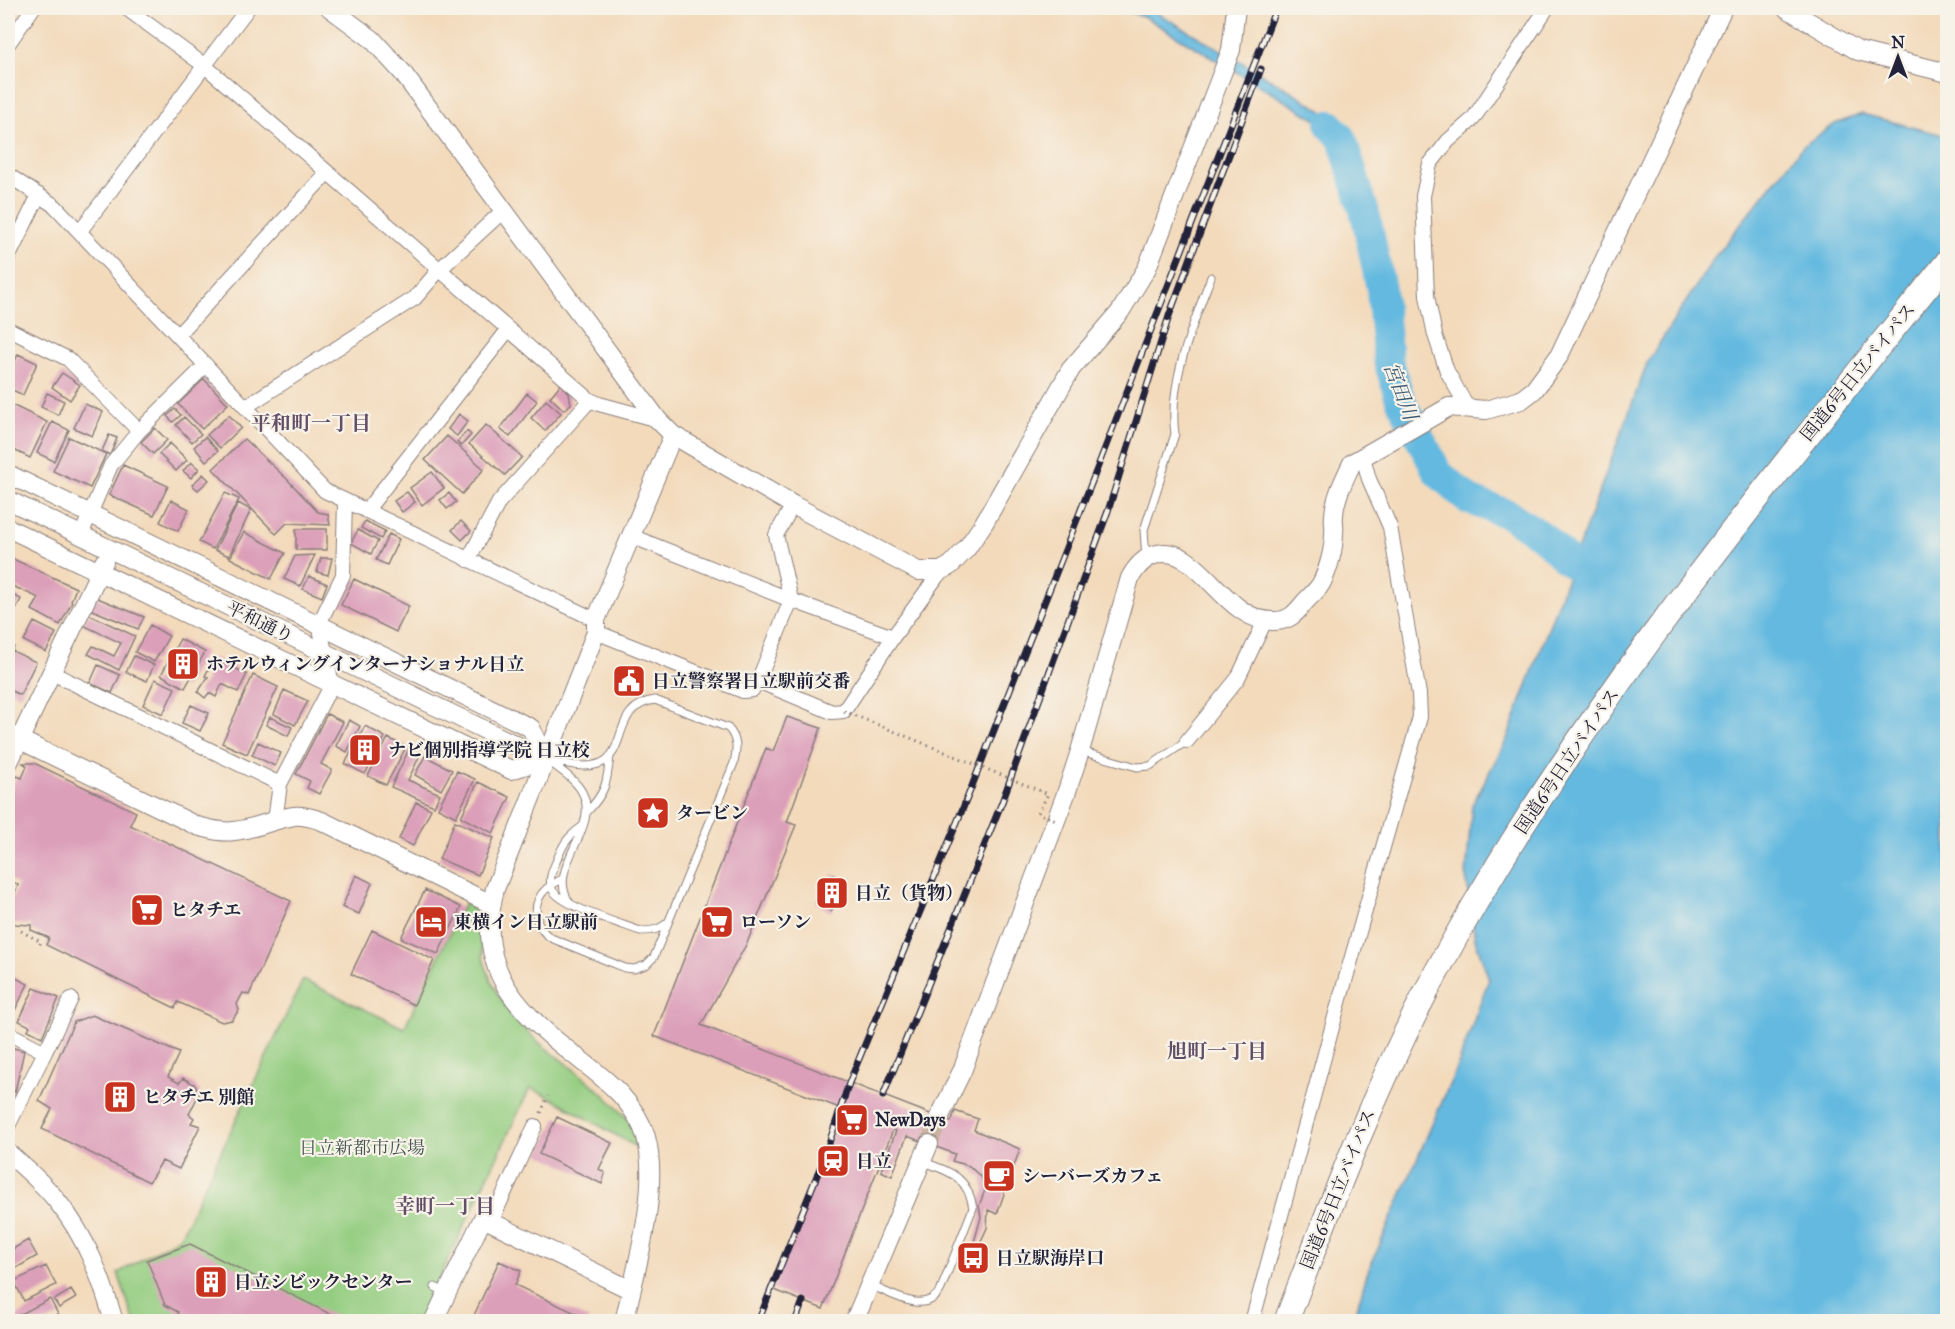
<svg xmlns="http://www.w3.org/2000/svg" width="1955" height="1329" font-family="'IM FELL Great Primer','Noto Serif JP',serif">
<rect width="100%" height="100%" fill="#f7f3e8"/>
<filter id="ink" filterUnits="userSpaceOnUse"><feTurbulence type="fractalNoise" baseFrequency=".0167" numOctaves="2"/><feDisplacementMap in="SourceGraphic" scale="12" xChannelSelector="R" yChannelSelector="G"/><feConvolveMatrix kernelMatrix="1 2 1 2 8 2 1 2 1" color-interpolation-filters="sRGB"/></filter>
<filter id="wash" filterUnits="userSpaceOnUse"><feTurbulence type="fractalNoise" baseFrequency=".008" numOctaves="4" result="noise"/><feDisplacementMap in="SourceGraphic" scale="24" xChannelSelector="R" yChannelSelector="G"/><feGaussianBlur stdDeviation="1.35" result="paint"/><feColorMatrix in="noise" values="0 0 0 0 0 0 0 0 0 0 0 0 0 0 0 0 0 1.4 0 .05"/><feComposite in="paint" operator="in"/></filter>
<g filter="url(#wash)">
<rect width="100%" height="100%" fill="#f3dabb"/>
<path fill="#94cd81" stroke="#5b785e" stroke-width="1.5" d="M 465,902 C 483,911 480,943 484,961 C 489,978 498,996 508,1010 C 537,1050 585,1071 617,1108 C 622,1113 629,1119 632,1125 C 635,1132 636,1141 638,1148 L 548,1096 L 530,1088 L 419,1321 L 134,1321 L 118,1273 L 180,1237 L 303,980 L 404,1028 Z"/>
<path fill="#63b9e0" stroke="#426e8e" stroke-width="1.5" d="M 1111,8 L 1149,8 L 1296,94 L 1321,110 L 1348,135 L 1355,156 L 1343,161 C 1338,146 1331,123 1315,119 L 1143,16 Z
M 1862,114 L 1947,136 L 1947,1321 L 1353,1322 L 1367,1274 L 1458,1065 L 1489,979 L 1475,939 L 1466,876 L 1472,805 L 1507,739 L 1648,361 L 1716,255 L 1803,146 L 1835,124 Z"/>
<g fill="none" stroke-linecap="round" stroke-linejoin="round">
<path stroke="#63b9e0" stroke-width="30" d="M 1330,125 L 1342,138 L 1366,217 L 1381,289 L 1388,360 L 1400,399 L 1438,473 L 1469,500 L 1508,514 L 1543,537 L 1566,559 L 1605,586"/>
</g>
<g id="blocks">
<path fill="#dc9fb9" d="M 18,354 L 37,363 L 23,395 L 8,388 L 8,378 Z
M 62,373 L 80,385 L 70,400 L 52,387 Z
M 204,379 L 228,404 L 202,429 L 178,404 Z
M 561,384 L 569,393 L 571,404 L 564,410 L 550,397 Z
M 47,393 L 64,401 L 58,415 L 41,407 Z
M 527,393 L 537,401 L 510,437 L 500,429 Z
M 546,400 L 561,413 L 545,431 L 531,418 Z
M 85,404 L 103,412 L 92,436 L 74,428 Z
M 12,405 L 47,422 L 30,458 L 8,447 L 8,414 Z
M 175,409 L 181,415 L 173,422 L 167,416 Z
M 459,414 L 468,421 L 457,436 L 448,429 Z
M 229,415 L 241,428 L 220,448 L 207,435 Z
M 184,417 L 201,434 L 192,442 L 176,425 Z
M 52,422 L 69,430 L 54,461 L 37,453 Z
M 486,425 L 522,457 L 505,475 L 469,444 Z
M 155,428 L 167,440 L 153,454 L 141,442 Z
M 467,431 L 471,435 L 461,446 L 457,442 Z
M 109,435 L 117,438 L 110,455 L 102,451 Z
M 447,436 L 484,469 L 462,494 L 425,460 Z
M 69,437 L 106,454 L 90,488 L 53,471 Z
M 205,437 L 218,451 L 206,461 L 194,447 Z
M 244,439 L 288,480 L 318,512 L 328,514 L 330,525 L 287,523 L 276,534 L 213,469 Z
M 170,443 L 187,460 L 176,471 L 159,454 Z
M 191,462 L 199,469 L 191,478 L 183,471 Z
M 123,465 L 168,486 L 154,515 L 109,495 Z
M 432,472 L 444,488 L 422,505 L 410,488 Z
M 203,474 L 209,480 L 198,490 L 192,485 Z
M 407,492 L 415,502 L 402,512 L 394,501 Z
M 225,493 L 239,499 L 213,549 L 199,542 Z
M 449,493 L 456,502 L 447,509 L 440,500 Z
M 171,500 L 189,509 L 178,531 L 160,522 Z
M 238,503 L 251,510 L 229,556 L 215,550 Z
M 365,521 L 385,531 L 381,539 L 361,528 Z
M 461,521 L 471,531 L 462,540 L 452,530 Z
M 296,529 L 327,529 L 327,550 L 296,550 Z
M 358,530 L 378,541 L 371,554 L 351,543 Z
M 244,532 L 285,553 L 271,579 L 230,558 Z
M 389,534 L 399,539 L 387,565 L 376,560 Z
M 315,555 L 300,586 L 284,579 L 295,556 Z
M 321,558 L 332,558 L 328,575 L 317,572 Z
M 13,559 L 76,588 L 71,601 L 72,602 L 60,625 L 32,610 L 39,598 L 8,584 L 8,569 Z
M 309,576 L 327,584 L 322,597 L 303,589 Z
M 354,579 L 409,606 L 396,632 L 341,605 Z
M 8,593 L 21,599 L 16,609 L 8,605 Z
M 95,597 L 144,617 L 138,629 L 90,609 Z
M 88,614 L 135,636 L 119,670 L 88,654 L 93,646 L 114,656 L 121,643 L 83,625 Z
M 34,622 L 56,633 L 46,652 L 24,641 Z
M 150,625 L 169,636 L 154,662 L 135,652 Z
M 180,639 L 205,652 L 185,688 L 161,675 Z
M 8,644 L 14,647 L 12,651 L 36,662 L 20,695 L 8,689 Z
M 134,656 L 154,665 L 147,681 L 126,672 Z
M 214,658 L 247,674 L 238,692 L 222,684 L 216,697 L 209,693 L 205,698 L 198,692 L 208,677 L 205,676 Z
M 98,665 L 120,675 L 112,693 L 90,683 Z
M 626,669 L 640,675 L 632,694 L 618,688 Z
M 253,675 L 278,687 L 247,754 L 222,743 Z
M 155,679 L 175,688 L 163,714 L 143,705 Z
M 284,690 L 308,701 L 295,725 L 274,714 Z
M 191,705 L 209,713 L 200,731 L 182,723 Z
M 327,714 L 343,722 L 321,764 L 332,770 L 319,794 L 307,788 L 310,781 L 296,774 Z
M 270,717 L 292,727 L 288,736 L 266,725 Z
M 787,717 L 821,728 L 787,822 L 796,825 L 747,943 L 701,1025 L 951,1122 L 955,1111 L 978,1119 L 974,1130 L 1020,1149 L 997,1214 L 988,1210 L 987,1228 L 980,1243 L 973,1266 L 968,1264 L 981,1217 L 979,1206 L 985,1190 L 982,1178 L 969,1166 L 952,1161 L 955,1154 L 907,1136 L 892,1176 L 881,1171 L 896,1131 L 893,1130 L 823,1309 L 772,1289 L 842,1109 L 654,1036 L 766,748 L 773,751 Z
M 349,720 L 360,726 L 347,752 L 336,746 Z
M 365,726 L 385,737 L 365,774 L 345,764 Z
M 388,738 L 406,747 L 386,785 L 368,776 Z
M 258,742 L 281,753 L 275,766 L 252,755 Z
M 409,749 L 420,755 L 408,780 L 440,794 L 434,806 L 391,787 Z
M 425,756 L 452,770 L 441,790 L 415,775 Z
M 23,763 L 34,763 L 136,812 L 130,825 L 291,901 L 249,995 L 243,993 L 237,1004 L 239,1010 L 232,1020 L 222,1022 L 178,1002 L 175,1008 L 46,945 L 49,938 L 31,930 L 31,925 L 15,924 L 8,920 L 8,899 L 9,896 L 13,897 L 18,885 L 9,879 L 8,872 L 12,863 L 8,860 L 8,796 L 17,776 L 22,778 L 27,766 Z
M 457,771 L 475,779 L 456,817 L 438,808 Z
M 478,782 L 510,797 L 493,833 L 461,817 Z
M 416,802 L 431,809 L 413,846 L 399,839 Z
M 455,821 L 494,838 L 478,875 L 439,859 Z
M 833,874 L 848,884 L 831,912 L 816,902 Z
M 356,875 L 372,883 L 359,914 L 342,907 Z
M 425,890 L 461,907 L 438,954 L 401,938 Z
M 372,930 L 434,960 L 414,1005 L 351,974 Z
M 8,974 L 28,984 L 10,1020 L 8,1019 Z
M 34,988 L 59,998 L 42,1037 L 28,1030 L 30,1026 L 19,1021 Z
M 92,1015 L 179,1053 L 168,1077 L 179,1083 L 183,1078 L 194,1084 L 200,1092 L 189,1114 L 194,1118 L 191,1123 L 200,1126 L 179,1169 L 162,1161 L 149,1182 L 42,1129 L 52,1109 L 39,1101 L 74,1022 Z
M 14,1048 L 24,1051 L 15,1092 L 8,1088 L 8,1060 Z
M 557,1117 L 612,1143 L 599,1169 L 605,1173 L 602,1184 L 539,1154 Z
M 28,1240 L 37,1256 L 8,1273 L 8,1252 Z
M 190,1244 L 346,1322 L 177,1322 L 178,1312 L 165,1305 L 147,1260 Z
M 499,1261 L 521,1271 L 515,1285 L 588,1319 L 587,1322 L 471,1322 Z
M 46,1266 L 56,1285 L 24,1301 L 14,1281 Z
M 71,1290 L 76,1298 L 59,1308 L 54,1300 Z
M 50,1299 L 59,1316 L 47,1322 L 20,1322 L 17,1316 Z"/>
</g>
</g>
<g filter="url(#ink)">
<use href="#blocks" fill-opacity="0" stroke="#8a7e7b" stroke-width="1.5"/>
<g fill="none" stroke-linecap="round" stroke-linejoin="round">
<path stroke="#c9b5a1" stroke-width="18" stroke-dasharray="18 9" stroke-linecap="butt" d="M 929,1144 L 939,1118"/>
<defs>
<path id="lane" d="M 1146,558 L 1144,530 L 1175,434 C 1168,383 1193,324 1211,277
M 1080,751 L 1137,767 L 1150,766 L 1187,741
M 546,759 C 563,763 584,770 601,763 C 628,751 612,706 655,700 L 728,728 C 738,739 737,750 734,763 L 654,957 L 646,965 L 634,969 L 625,968 L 551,938 C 535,928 530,904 546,889 C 551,885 557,882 562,879
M 547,760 C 559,769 575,779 582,792 C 602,829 544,868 570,903
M 587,812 C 606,792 607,783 610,756
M 583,826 C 567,837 563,844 556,862 C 552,871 548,880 552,889 C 560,906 622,924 640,931 C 651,931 660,930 668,922
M 870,1285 C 891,1293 926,1317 941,1289 L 973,1208 C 968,1177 951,1172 924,1162
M 435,1287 L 447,1293"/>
<path id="street" d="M 126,8 L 205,66 L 590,400 L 599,404 L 658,420
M 8,44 L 33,8
M 8,175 L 55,206 L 325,491 L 596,620
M 80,231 L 248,8
M 8,258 L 39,195
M 8,329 L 68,359 L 139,431
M 178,335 L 327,173
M 245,407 L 415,298 L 439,270 L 504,210
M 1468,409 L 1447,371 L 1435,335 L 1427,296 L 1423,196 L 1430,164 L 1448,141 L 1473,119 L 1547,8
M 366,511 L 508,330
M 81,535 L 111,465 L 139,431 L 206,365
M 631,536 L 791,600 L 893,637
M 468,560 L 499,502 L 590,400
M 596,632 L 743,691 L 752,690 L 758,681 L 791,600 L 776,535 L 793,505
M 52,673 L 280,784 L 275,821
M 758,681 L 832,712 L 844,711 L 893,637 L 941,571
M 1187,741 L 1238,678 L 1265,621
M 280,784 L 332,684 L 319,624 L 343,575 L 345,502
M 8,1033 L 45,1052 L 8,1126
M 45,1052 L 71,999
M 491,1222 L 535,1126
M 8,1319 L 9,1322
M 1252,1322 L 1336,1013 L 1420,717 L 1419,694 L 1390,527 L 1369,479 L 1363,457"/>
<path id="secondary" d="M 330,8 L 372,39 L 402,72 L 658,420 L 673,435 L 793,505 L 918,571 L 941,571 L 951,565 L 967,548 L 984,523 L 1071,369 L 1120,312 L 1147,268 L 1231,50 L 1236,8
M 1786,8 L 1858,51 L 1948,73
M 8,474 L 531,728 L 545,759
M 8,500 L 545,759
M 8,528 L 511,770 L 545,759
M 8,734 L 197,826 C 209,829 221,833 234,831 C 255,829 274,819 294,816 C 303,815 313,818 322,821 L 491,904
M 8,764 L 104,562
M 939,1118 L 962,1071 L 1067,791 L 1080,751 L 1130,578 C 1143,554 1166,544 1190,563 C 1215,581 1239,623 1275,621 C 1289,621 1296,613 1304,603 C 1310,596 1319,589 1322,582 C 1329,568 1334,548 1334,533 C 1335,527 1333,521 1334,515 C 1335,497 1345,478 1352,463 L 1449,407 L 1486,410 L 1521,400 L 1534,390 L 1559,356 L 1723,8
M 8,1153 C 25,1168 43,1183 57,1201 C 86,1236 102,1279 114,1322
M 433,1322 L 483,1218 L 631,1290
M 624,1322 C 636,1269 660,1189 646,1137 C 636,1104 609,1082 583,1062 C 522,1015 473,973 495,889 L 596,632 L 596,620 L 673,435
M 854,1322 L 929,1144"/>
<path id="highway" d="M 1286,1322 C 1331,1203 1376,1085 1436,973 C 1575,715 1764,489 1948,261"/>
</defs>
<use href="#lane" stroke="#8a7e7b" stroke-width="9"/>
<use href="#street" stroke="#8a7e7b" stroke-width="16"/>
<use href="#secondary" stroke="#8a7e7b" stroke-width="20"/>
<use href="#highway" stroke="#8a7e7b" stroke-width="26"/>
<path stroke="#8a7e7b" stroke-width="3" stroke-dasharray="1.5 4.5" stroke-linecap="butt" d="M 21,931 L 41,942 L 38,948
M 541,1113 L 548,1096"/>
<use href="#lane" stroke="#fff" stroke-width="7"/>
<use href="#street" stroke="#fff" stroke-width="14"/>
<use href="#secondary" stroke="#fff" stroke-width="18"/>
<use href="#highway" stroke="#fff" stroke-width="24"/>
<defs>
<path id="rail" d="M 883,1096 L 1002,802 L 1108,511 L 1169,316 L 1261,69
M 758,1322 L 824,1158 L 849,1083 L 970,791 L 1093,479 L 1276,8
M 795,1322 L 803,1301"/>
</defs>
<use href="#rail" stroke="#22223b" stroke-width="7"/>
<use href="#rail" stroke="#f7f3e8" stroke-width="4.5" stroke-dasharray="14" stroke-linecap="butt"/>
<path stroke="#8a7e7b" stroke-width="3" stroke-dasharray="1.5 4.5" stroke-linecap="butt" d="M 844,711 L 1048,794 L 1038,813 L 1056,820"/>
</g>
</g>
<defs>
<symbol id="building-square" viewBox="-11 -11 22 22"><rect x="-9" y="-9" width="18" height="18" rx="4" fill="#c8321e" stroke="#f7f3e8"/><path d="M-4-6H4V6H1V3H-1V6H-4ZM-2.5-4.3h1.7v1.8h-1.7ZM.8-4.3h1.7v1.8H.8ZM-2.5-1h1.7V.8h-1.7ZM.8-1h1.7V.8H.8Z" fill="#fff"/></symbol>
<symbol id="civic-square" viewBox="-11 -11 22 22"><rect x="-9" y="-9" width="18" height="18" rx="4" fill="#c8321e" stroke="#f7f3e8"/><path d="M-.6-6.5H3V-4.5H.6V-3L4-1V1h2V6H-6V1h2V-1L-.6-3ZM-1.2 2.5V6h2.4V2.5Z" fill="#fff"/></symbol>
<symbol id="sight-square" viewBox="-11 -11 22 22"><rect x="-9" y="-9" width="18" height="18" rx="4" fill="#c8321e" stroke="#f7f3e8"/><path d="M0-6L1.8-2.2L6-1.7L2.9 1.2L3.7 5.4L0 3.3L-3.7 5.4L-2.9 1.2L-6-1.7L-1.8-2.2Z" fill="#fff"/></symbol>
<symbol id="supermarket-square" viewBox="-11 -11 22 22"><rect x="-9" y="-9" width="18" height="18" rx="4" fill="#c8321e" stroke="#f7f3e8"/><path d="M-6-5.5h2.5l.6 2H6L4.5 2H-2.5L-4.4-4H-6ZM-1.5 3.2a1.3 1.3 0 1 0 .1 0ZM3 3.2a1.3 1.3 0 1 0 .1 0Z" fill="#fff"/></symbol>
<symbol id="hotel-square" viewBox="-11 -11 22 22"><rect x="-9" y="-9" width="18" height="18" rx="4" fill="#c8321e" stroke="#f7f3e8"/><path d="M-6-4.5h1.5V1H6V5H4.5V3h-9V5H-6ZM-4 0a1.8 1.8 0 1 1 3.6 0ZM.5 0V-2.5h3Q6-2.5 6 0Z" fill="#fff"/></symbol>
<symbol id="station-square" viewBox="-11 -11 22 22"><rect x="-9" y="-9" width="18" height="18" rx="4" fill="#c8321e" stroke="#f7f3e8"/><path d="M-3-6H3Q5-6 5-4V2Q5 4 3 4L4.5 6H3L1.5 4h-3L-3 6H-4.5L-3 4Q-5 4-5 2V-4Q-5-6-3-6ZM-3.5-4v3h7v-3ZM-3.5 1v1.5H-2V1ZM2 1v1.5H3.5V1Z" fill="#fff"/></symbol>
<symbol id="cafe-square" viewBox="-11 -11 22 22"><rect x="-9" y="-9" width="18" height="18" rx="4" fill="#c8321e" stroke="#f7f3e8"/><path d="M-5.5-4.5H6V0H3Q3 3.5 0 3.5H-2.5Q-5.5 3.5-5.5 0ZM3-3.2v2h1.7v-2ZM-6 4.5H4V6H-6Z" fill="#fff"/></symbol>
<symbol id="bus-square" viewBox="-11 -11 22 22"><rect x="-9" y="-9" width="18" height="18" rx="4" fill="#c8321e" stroke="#f7f3e8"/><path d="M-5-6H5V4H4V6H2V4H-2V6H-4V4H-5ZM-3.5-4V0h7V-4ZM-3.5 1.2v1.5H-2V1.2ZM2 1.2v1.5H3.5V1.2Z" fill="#fff"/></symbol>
</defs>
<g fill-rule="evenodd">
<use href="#building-square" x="164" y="645" width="38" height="38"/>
<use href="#civic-square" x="610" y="662" width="38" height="38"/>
<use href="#building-square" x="346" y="731" width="38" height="38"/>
<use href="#sight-square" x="634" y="794" width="38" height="38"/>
<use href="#building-square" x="813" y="874" width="38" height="38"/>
<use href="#supermarket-square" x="128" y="891" width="38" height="38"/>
<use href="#hotel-square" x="412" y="903" width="38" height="38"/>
<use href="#supermarket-square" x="698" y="903" width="38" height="38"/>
<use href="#building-square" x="101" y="1078" width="38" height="38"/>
<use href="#supermarket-square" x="833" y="1101" width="38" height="38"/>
<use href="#station-square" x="814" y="1142" width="38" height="38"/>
<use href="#cafe-square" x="980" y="1157" width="38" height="38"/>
<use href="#bus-square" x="954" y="1239" width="38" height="38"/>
<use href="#building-square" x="192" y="1263" width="38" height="38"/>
</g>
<g text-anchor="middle" stroke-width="4.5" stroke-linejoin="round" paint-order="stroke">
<g font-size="18" fill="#22223b" stroke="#f7f3e8">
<text transform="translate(1858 372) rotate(-51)" y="6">国道6号日立バイパス</text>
<text transform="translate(260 622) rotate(26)" y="6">平和通り</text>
<text transform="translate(1567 761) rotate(-56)" y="6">国道6号日立バイパス</text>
<text transform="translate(1338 1189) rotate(-68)" y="6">国道6号日立バイパス</text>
</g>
<g font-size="18" font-weight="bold" fill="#22223b" stroke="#f7f3e8" text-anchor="start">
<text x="206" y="670">ホテルウィングインターナショナル日立</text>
<text x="652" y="687">日立警察署日立駅前交番</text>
<text x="388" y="756">ナビ個別指導学院 日立校</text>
<text x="676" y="819">タービン</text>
<text x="855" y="899">日立（貨物）</text>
<text x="170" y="916">ヒタチエ</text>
<text x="454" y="928">東横イン日立駅前</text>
<text x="740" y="928">ローソン</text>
<text x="143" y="1103">ヒタチエ 別館</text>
<text x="875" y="1126">NewDays</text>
<text x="856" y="1167">日立</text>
<text x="1022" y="1182">シーバーズカフェ</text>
<text x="996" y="1264">日立駅海岸口</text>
<text x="234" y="1288">日立シビックセンター</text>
</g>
<g font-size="18" fill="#445550" stroke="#f7f3e8">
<text x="362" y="1154">日立新都市広場</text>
</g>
<g font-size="20" font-style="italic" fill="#395775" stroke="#f7f3e8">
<text transform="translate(1401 391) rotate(69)" y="7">宮田川</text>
</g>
<g font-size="20" font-weight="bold" fill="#634e67" stroke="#f7f3e8">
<text x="311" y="430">平和町一丁目</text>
<text x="1217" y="1058">旭町一丁目</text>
<text x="445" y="1213">幸町一丁目</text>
</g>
</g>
<rect width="1955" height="1329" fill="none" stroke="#f7f3e8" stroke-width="30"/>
<g transform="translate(1898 57)" stroke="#f7f3e8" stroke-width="4.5" paint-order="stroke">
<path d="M0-4.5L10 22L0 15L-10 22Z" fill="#22223b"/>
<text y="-9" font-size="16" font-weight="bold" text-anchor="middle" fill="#22223b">N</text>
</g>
</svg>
